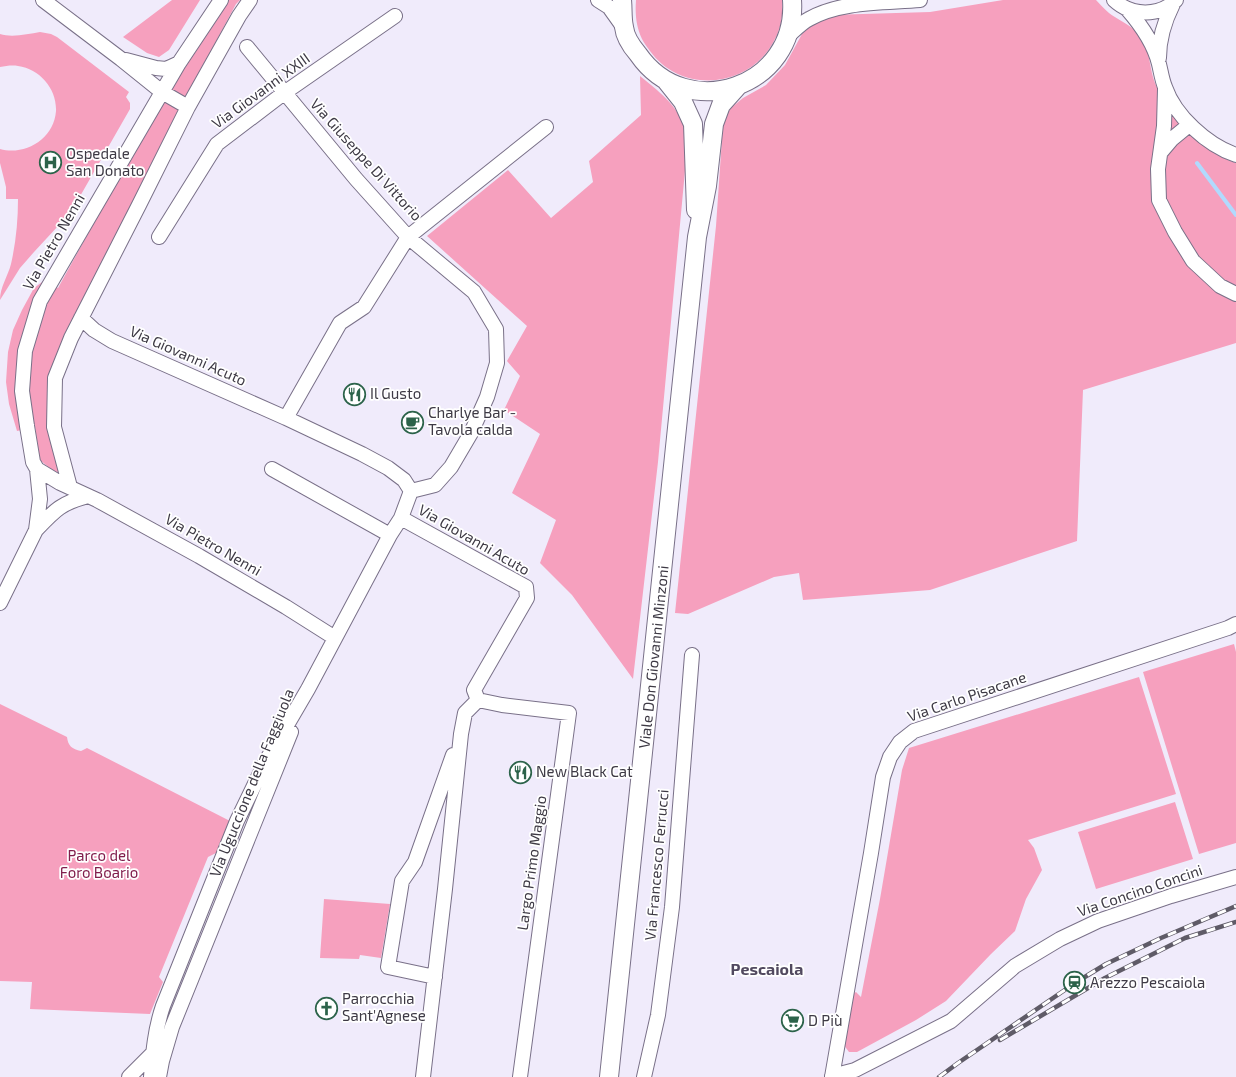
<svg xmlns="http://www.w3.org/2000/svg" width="1236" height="1077" font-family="'Exo 2',sans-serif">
<rect width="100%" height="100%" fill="#f0ebfb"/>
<path fill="#f6a0be" d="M 172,0 L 200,0 L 169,50 L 159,57 L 147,53 L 123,37 Z
M 224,0 L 240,0 L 236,4 L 196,79 L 48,393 L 66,474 L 53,471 L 40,460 L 35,427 L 17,431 L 9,404 L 6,382 L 8,352 L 13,330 L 22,310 L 34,288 L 45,280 L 58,288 L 142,136 Z
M 636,0 L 782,0 C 784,17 780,32 771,46 C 745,89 680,93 650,51 C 647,47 644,43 642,39 C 636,26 635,14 636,0 Z
M 1003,0 L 1096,0 C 1100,4 1104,9 1109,13 C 1121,22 1137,27 1144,42 C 1150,55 1150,70 1155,83 C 1158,91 1163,98 1167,105 C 1184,131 1206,153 1236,163 L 1236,343 L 1083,390 L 1077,541 L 930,590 L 803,600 L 799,573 L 774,577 L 688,614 L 675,613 L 716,226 L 723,124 L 725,117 L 731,108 L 743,98 L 766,85 L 785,65 L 802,34 L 814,23 L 829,15 L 930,12 Z
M 40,32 L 51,34 L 57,37 L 129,92 L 126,97 L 130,103 L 130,109 L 71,212 L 34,252 L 20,268 L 0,300 C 0,287 8,276 11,264 C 16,242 18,221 18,199 L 6,199 L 6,187 L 0,163 L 0,149 C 25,156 54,139 56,111 C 57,89 40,69 18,66 C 12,65 6,66 0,67 L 0,34 C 12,38 28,34 40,32 Z
M 640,76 C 658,91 677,104 684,127 C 686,134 686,142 687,149 L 658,462 L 633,679 L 572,595 L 540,563 L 556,520 L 512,493 L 540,434 L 504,410 L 520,376 L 507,361 L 527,326 L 427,236 L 508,170 L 551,218 L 593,182 L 589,161 L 641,115 Z
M 1234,644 L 1236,652 L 1236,843 L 1199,854 L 1143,672 Z
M 1139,677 L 1176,794 L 1028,840 L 1034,848 L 1042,870 L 1026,899 L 1015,931 L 991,954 L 946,1001 L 916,1020 L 857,1052 L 849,1052 L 843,1044 L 851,995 L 856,992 L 861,997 L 880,899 L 902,770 L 909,748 Z
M 0,704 L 67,737 C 68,746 72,749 81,751 L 87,748 L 230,821 L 216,853 L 208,857 L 159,977 L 163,982 L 150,1014 L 30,1009 L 32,982 L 0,981 Z
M 1175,802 L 1193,859 L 1096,889 L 1078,832 Z
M 324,899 L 390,904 L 381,958 L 360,955 L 359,959 L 320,958 Z"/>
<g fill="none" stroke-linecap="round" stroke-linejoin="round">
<path stroke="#b1dafe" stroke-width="4" d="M 1197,163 L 1236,215"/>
<defs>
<path id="minor" d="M 43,0 L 121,59 L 162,92 L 188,107
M 221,0 L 179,63 L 40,301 L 25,351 L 22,391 L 27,426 L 33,462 L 37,469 L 60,483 L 97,500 L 199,556 L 286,607 L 335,638
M 598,0 L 609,7 L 624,28
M 1114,0 C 1131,16 1159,17 1176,0
M 1127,9 C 1141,25 1154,43 1159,64 C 1161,72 1162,80 1165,87 C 1175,116 1207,145 1236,155
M 787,37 C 794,31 801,23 809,19 C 840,1 885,3 920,0
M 247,47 L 356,179 L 408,237 L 546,127
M 1159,58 C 1159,38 1164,22 1173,4
M 126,60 L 156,68 L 166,69 L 179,63
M 1165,89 L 1164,126 L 1158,169 L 1159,200 L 1175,232 L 1193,261 L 1220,286 L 1236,294
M 1161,152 L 1172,139 L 1189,125
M 159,237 L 217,144 L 284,93 L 395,16
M 81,318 L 94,330 L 112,341 L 286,418 L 362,454 L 388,468 L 404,480 L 411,491 L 401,518 L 390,535 L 308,689 L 266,761 L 237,821 L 163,1006 C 155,1029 153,1053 151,1077
M 286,418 L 340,323 L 364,307 L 408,237 L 474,292 L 496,329 L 497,363 L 487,397 L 471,433 L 451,467 L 435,485 L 411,491
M 272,469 L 390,535
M 70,487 L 54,427 L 55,378 L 71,338 L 139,205 L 188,107 L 239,16 L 250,0
M 401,518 L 526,587 L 527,598 L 474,690 L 478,700
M 36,530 C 55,510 61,503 88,496
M 0,603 L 36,530 L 40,499 L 37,469
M 478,700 L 502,705 L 569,713 L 520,1077
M 435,977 L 388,967 L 402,881 L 415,862 L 453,755
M 832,1076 L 855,1070 L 951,1021 L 1015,966 L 1060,939 L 1098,921 L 1171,896 L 1236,877
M 129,1077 L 152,1054
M 159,1077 L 162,1061 L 172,1027 L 291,732
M 423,1077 L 445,889 L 461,734 L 465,713 L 478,700
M 644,1077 L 658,1015 L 672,907 L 692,655
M 832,1077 L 871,853 L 883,777 L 890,757 L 900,742 L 914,731 L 1228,628 L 1236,624"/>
<path id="major" d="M 622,0 C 623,9 622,19 624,27 C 625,37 632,47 638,54 C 687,125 798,87 792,0
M 667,82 L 683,102 L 693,124 L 696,210
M 609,1077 L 697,237 L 707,186 L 714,124 L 721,105 L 738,86"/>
</defs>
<use href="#minor" stroke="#797088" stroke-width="16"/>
<use href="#major" stroke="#797088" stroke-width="20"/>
<use href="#minor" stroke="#fff" stroke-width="14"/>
<use href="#major" stroke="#fff" stroke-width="18"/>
<defs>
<path id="rail" d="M 1000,1040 L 1105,978 L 1185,938 L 1236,922
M 939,1077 L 958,1063 L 1075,983 L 1106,964 L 1161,938 L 1236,906"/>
</defs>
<use href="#rail" stroke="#5f5b67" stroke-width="4.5"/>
<use href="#rail" stroke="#fff" stroke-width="3" stroke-dasharray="9" stroke-linecap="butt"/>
</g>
<defs>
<symbol id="hospital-ring" viewBox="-11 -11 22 22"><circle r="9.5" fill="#fff" stroke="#2c634a" stroke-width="1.5"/><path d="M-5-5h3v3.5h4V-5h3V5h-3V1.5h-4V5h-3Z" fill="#2c634a"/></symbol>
<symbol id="restaurant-ring" viewBox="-11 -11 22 22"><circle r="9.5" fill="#fff" stroke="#2c634a" stroke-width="1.5"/><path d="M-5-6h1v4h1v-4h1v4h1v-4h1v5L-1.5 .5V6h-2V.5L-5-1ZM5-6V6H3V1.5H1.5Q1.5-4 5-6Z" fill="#2c634a"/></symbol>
<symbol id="cafe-ring" viewBox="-11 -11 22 22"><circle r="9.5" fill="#fff" stroke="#2c634a" stroke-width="1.5"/><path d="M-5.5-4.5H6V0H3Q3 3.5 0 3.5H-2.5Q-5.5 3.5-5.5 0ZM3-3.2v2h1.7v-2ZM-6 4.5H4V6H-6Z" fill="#2c634a"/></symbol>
<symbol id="station-ring" viewBox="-11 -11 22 22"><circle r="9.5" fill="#fff" stroke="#2c634a" stroke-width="1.5"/><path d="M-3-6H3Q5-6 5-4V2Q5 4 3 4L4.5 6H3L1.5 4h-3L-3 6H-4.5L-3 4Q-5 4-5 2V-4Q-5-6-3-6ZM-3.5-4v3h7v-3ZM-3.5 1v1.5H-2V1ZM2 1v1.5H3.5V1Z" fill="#2c634a"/></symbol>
<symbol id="church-ring" viewBox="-11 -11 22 22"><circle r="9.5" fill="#fff" stroke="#2c634a" stroke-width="1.5"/><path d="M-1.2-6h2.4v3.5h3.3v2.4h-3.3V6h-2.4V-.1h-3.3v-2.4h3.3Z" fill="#2c634a"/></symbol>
<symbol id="supermarket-ring" viewBox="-11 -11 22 22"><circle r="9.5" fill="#fff" stroke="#2c634a" stroke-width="1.5"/><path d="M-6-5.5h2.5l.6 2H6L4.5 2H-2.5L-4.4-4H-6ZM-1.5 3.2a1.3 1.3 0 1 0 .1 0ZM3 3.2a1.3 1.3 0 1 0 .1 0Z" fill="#2c634a"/></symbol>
</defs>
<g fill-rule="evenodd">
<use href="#hospital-ring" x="38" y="150" width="25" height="25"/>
<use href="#restaurant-ring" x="342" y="382" width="25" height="25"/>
<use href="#cafe-ring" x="400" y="410" width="25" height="25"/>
<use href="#restaurant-ring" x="508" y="760" width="25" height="25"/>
<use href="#station-ring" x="1062" y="970" width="25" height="25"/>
<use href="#church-ring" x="314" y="996" width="25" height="25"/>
<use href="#supermarket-ring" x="780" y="1008" width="25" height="25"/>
</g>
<g text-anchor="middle" stroke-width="3.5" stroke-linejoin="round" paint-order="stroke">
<g font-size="15" fill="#3e3a45" stroke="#fff">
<text transform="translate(261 91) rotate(-36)" y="5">Via Giovanni XXIII</text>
<text transform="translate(366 160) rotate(48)" y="5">Via Giuseppe Di Vittorio</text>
<text transform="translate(54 242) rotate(-60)" y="5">Via Pietro Nenni</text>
<text transform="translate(188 356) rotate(24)" y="5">Via Giovanni Acuto</text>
<text transform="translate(474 540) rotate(30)" y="5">Via Giovanni Acuto</text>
<text transform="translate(213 545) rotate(30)" y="5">Via Pietro Nenni</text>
<text transform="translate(654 657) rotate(-84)" y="5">Viale Don Giovanni Minzoni</text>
<text transform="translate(967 697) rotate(-19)" y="5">Via Carlo Pisacane</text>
<text transform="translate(252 783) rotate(-68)" y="5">Via Uguccione della Faggiuola</text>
<text transform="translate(532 863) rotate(-82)" y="5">Largo Primo Maggio</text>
<text transform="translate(657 865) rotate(-85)" y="5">Via Francesco Ferrucci</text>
<text transform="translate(1140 891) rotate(-19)" y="5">Via Concino Concini</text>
</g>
<g font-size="15" fill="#3e3a45" stroke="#fff" text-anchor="start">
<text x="66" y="159">Ospedale<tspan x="66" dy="17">San Donato</tspan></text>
<text x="370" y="399">Il Gusto</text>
<text x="428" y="418">Charlye Bar -<tspan x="428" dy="17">Tavola calda</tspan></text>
<text x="536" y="777">New Black Cat</text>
<text x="1090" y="988">Arezzo Pescaiola</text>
<text x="342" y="1004">Parrocchia<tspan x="342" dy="17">Sant'Agnese</tspan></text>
<text x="808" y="1026">D Più</text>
</g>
<g font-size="15" fill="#811d4c" stroke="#fff">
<text x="99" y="861">Parco del<tspan x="99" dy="17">Foro Boario</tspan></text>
</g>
<g font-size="16" font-weight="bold" fill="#51495f" stroke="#fff">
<text x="767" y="975">Pescaiola</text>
</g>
</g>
</svg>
